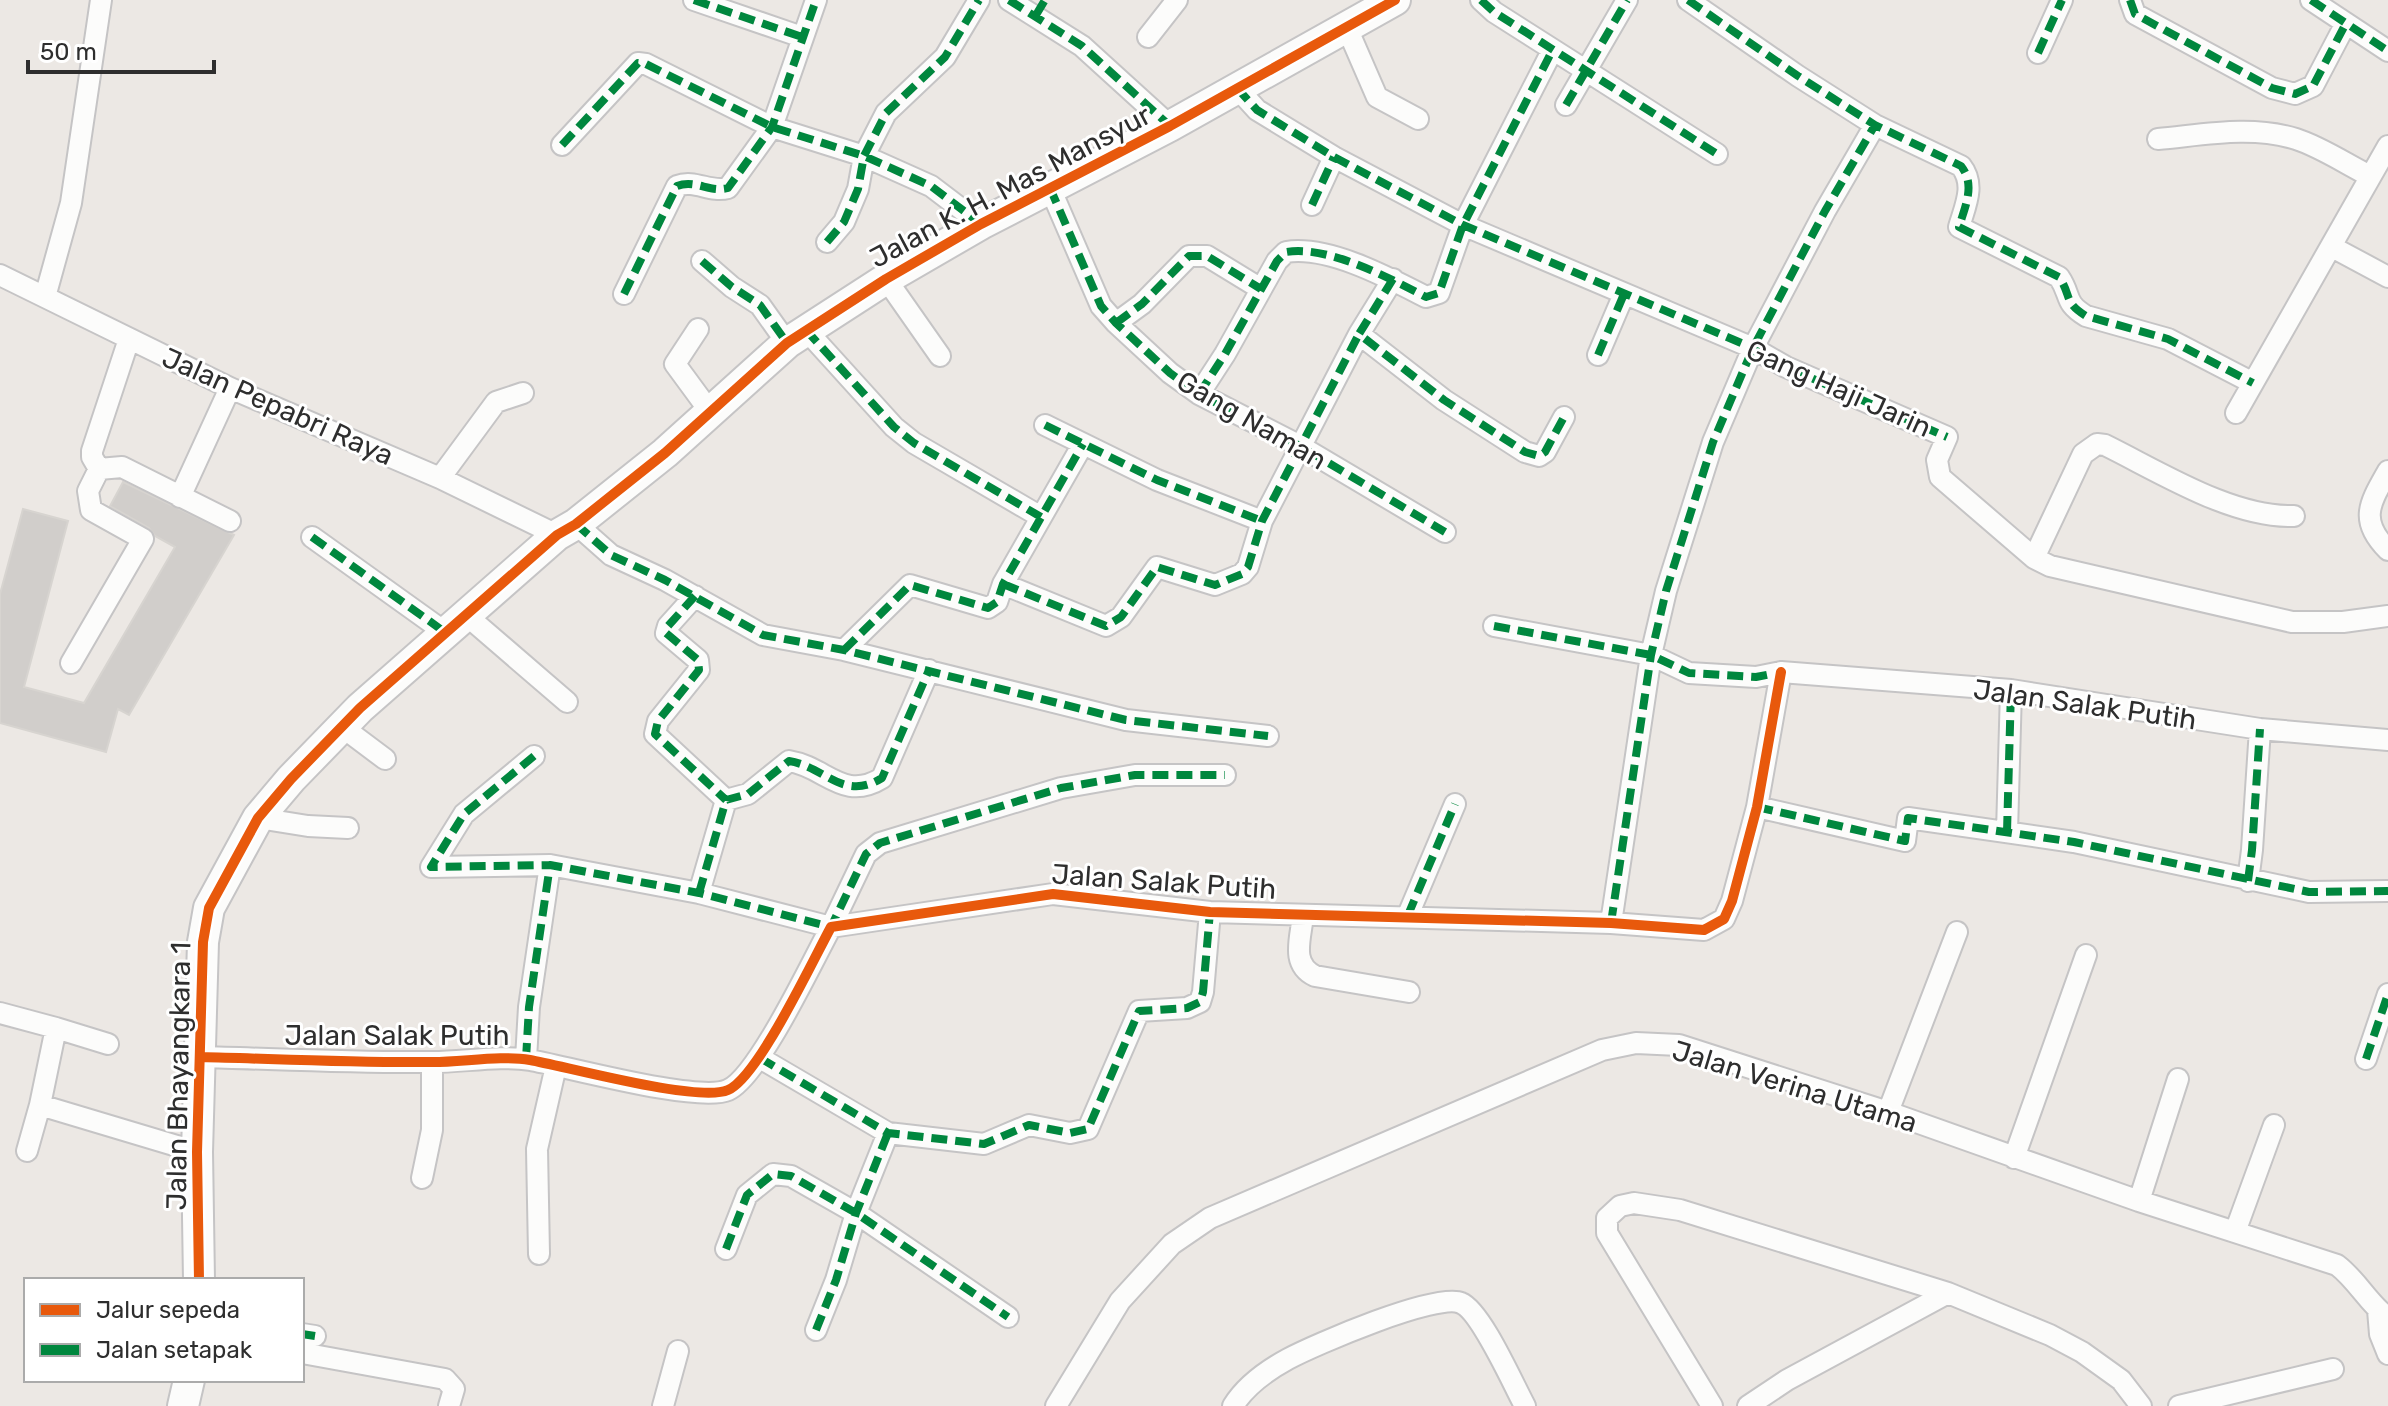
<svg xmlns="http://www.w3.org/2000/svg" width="2388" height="1406" font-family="Rubik,sans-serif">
<rect width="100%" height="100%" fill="#ece8e4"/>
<path fill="#d1cecb" stroke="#d7d4d0" stroke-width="2" d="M 123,482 L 234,535 L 129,715 L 118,709 L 106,752 L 0,723 L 0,594 L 23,509 L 68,521 L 24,687 L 84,703 L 175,547 L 155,536 L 149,528 L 110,506 Z"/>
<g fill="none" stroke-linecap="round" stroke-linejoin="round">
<defs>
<path id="street" d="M 694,0 L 802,37
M 1009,0 L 1082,46 L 1170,126
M 1481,0 L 1494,12 L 1717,154
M 1688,0 L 1798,76 L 1875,125 L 1961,166 C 1976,185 1965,206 1959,227 L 2059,277 C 2072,296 2063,302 2086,316 L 2168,339 L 2253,383
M 2130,0 L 2135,14 L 2272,88 L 2295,94 L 2313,86 L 2345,25
M 2311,0 L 2388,51
M 1347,28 L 1377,97 L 1418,119
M 1148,37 L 1177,0
M 2038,53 L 2062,0
M 1237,88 L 1257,110 L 1334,157 L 1463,225 L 1753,348 L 1786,367 L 1947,437 L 1937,460 L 1940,477 L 2034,558 L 2050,566 L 2292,622 L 2343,622 L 2388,616
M 1566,105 L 1627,0
M 2158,139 C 2203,135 2251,125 2296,139 C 2321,147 2346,164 2370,176
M 562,145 L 638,63 L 646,64 L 772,127 L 864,156 L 931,186 L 981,224
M 1050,188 L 1101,306 L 1116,323 L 1170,373 L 1199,394 L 1300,446 L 1445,532
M 1312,205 L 1334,157
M 827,242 L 844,222 L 858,189 L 864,156 L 886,113 L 945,57 L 979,0
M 2332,247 L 2388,277
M 702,261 L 732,287 L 760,305 L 787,343
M 0,275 L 230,388 L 440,478 L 557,535
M 886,279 L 940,356
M 1393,279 L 1359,334 L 1444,400 L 1525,452 L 1539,456 L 1545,452 L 1564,417
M 624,294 L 677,186 C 695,179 710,193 728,188 L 772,127 L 816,0
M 45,297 L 71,203 L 101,0
M 1116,323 L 1142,304 L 1189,256 L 1207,256 L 1261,289
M 698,329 L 675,364 L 711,413
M 806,330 L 894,427 L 914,443 L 1041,517
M 1598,355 L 1624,294
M 1199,394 L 1225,354 L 1277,261 L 1286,252 C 1328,245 1389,278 1426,297 L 1439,293 L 1463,225 L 1552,51
M 2236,413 L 2388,146
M 1045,425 L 1157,480 L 1262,521
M 99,469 L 92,457 L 92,451 L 129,339
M 2388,471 C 2370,503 2358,520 2388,550
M 440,478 L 496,402 L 523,393
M 180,497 L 230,388
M 576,524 L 611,555 L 665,580 L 763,635 L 844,650 L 1126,720 L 1268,736
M 312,537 L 446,633
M 2034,558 L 2083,454 L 2097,444 L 2105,445 C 2160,472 2232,518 2294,516
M 1003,584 L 1106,626 L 1121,617 L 1157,567 L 1215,585 L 1242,574 L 1248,567 L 1262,521 L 1359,334
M 695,596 L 668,626 L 666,633 L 698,660 L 699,670 L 658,721 L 655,734 L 726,800
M 466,615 L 567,702
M 1494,626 L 1651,655 L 1689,673 L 1756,677 L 1781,672 L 2011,690 L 2260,729 L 2388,740
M 844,650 L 910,585 L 988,608 L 997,602 L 1003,584 L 1083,444
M 71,663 L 143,539 L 91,510 L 88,491 L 99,469 L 122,467 L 230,521
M 341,726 L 385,759
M 534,756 L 464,814 L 431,867 L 550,865
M 1757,807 L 1905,841 L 1908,818 L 2074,842 L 2309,892 L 2388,891
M 258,818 L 308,826 L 348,828
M 2007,832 L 2011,690
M 2248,881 L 2252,850 L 2260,729
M 699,893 L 726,800 L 748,794 L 789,761 C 826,767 843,802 882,778 L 929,670
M 1303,915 C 1301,938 1290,964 1315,976 L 1409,992
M 1408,915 L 1455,804
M 1611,923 L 1651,655 L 1666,591 L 1713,442 L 1753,348 L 1825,211 L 1875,125
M 0,1013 L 56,1028 L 40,1105 L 197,1152
M 56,1028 L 108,1044
M 202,1057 C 279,1059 356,1063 433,1062 C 463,1062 502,1055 530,1060 C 568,1067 699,1103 728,1090 C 758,1077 812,962 831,927 L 1053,894 L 1210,912 L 1611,923 L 1704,930 L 1724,919 L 1732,901 L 1757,807 L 1781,672
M 760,1058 L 888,1133 L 984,1144 L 1029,1125 L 1070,1133 L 1088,1129 L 1139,1011 L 1187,1008 L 1200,1002 L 1203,992 L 1210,912
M 526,1059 L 529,1007 L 550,865 L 699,893 L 831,927 L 866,854 L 880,843 L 1061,788 L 1135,775 L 1225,775
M 2366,1059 L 2388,994
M 1888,1112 L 1957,932
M 27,1151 L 40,1105
M 2014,1158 L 2086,955
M 422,1178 L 432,1130 L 432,1062
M 2139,1201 L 2178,1079
M 2235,1232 L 2274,1125
M 726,1249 L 747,1195 L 773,1174 L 791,1176 L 856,1213 L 1008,1317
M 539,1254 L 537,1149 L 556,1066
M 2378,1310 L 2380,1334 L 2388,1354
M 816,1330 L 836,1280 L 856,1213 L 888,1133
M 302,1334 L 315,1336
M 302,1353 L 445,1379 L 454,1389 L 449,1406
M 663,1406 L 678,1351
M 1056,1406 L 1120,1301 L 1172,1244 L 1210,1218 L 1602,1050 L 1636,1043 L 1679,1045 L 1888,1112 L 2139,1201 L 2337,1265 C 2357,1280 2368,1303 2388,1318
M 1233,1406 C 1246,1385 1266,1371 1288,1359 C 1314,1345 1437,1292 1461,1303 C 1481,1311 1513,1384 1525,1406
M 1712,1406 L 1607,1233 L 1607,1218 L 1620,1206 L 1634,1203 L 1680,1210 L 1948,1293 L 2050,1335 L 2082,1352 L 2121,1380 L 2141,1406
M 1748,1406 L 1787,1380 L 1948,1293
M 2179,1406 L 2333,1369"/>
<path id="secondary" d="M 199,1280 L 197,1152 L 203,942 L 209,908 L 258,818 L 291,779 L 360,708 L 557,535 L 576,524 L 665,453 L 787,343 L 886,279 L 981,224 L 1170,126 L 1395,0
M 183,1406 L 189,1380"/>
</defs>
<use href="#street" stroke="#c5c4c5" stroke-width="24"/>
<use href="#secondary" stroke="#c5c4c5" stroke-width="34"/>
<use href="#street" stroke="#fcfcfb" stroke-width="20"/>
<use href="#secondary" stroke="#fcfcfb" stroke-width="30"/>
<path stroke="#00873e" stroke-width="8" stroke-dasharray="16 8" stroke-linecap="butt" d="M 694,0 L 802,37
M 1009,0 L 1082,46 L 1170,126
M 1481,0 L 1494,12 L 1717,154
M 1688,0 L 1798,76 L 1875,125 L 1961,166 C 1976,185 1965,206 1959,227 L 2059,277 C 2072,296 2063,302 2086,316 L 2168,339 L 2253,383
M 2130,0 L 2135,14 L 2272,88 L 2295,94 L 2313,86 L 2345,25
M 2311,0 L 2388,51
M 1036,15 L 1045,0
M 2038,53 L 2062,0
M 1237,88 L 1257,110 L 1334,157 L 1463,225 L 1753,348 L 1786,367 L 1947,437
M 1566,105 L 1627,0
M 562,145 L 638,63 L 646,64 L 772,127 L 864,156 L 931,186 L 981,224
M 1050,188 L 1101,306 L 1116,323 L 1170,373 L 1199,394 L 1300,446 L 1445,532
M 1312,205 L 1334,157
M 827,242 L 844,222 L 858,189 L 864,156 L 886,113 L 945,57 L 979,0
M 702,261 L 732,287 L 760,305 L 787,343
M 1393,279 L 1359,334 L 1444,400 L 1525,452 L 1539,456 L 1545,452 L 1564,417
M 624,294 L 677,186 C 695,179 710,193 728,188 L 772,127 L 816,0
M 1116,323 L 1142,304 L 1189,256 L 1207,256 L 1261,289
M 806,330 L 894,427 L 914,443 L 1041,517
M 1598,355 L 1624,294
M 1199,394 L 1225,354 L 1277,261 L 1286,252 C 1328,245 1389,278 1426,297 L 1439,293 L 1463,225 L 1552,51
M 1045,425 L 1157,480 L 1262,521
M 576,524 L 611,555 L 665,580 L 763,635 L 844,650 L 1126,720 L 1268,736
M 312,537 L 446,633
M 1003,584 L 1106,626 L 1121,617 L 1157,567 L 1215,585 L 1242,574 L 1248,567 L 1262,521 L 1359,334
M 695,596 L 668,626 L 666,633 L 698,660 L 699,670 L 658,721 L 655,734 L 726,800
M 1494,626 L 1651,655 L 1689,673 L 1756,677 L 1781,672
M 844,650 L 910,585 L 988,608 L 997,602 L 1003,584 L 1083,444
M 534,756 L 464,814 L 431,867 L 550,865
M 1757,807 L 1905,841 L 1908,818 L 2074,842 L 2309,892 L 2388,891
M 2007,832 L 2011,690
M 2248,881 L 2252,850 L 2260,729
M 699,893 L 726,800 L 748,794 L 789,761 C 826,767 843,802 882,778 L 929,670
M 1408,915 L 1455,804
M 1611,923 L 1651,655 L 1666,591 L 1713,442 L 1753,348 L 1825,211 L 1875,125
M 760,1058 L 888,1133 L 984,1144 L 1029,1125 L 1070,1133 L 1088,1129 L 1139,1011 L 1187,1008 L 1200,1002 L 1203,992 L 1210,912
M 526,1059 L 529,1007 L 550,865 L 699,893 L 831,927 L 866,854 L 880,843 L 1061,788 L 1135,775 L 1225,775
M 2366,1059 L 2388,994
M 726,1249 L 747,1195 L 773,1174 L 791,1176 L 856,1213 L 1008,1317
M 816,1330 L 836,1280 L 856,1213 L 888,1133
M 302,1334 L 315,1336"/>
<defs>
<path id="cycleway" d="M 202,1057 C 279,1059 356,1063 433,1062 C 463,1062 502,1055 530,1060 C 568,1067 699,1103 728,1090 C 758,1077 812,962 831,927 L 1053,894 L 1210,912 L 1611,923 L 1704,930 L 1724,919 L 1732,901 L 1757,807 L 1781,672
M 199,1280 L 197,1152 L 203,942 L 209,908 L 258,818 L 291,779 L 360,708 L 557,535 L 576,524 L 665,453 L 787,343 L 886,279 L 981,224 L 1170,126 L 1395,0"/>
</defs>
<use href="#cycleway" stroke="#fff" stroke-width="15"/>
<use href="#cycleway" stroke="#e8590c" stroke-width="10"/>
</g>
<g text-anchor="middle" stroke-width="6" stroke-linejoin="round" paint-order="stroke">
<g font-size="28" fill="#2e2e2e" stroke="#fff">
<text transform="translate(1010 186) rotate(-28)" y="10">Jalan K. H. Mas Mansyur</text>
<text transform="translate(1839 388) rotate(24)" y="10">Gang Haji Jarin</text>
<text transform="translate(278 406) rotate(24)" y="10">Jalan Pepabri Raya</text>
<text transform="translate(1252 420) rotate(30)" y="10">Gang Naman</text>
<text transform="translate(2085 704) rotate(8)" y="10">Jalan Salak Putih</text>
<text transform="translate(1164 881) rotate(4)" y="10">Jalan Salak Putih</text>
<text x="397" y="1045">Jalan Salak Putih</text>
<text transform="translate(178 1076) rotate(-89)" y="10">Jalan Bhayangkara 1</text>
<text transform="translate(1795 1086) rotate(17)" y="10">Jalan Verina Utama</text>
</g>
</g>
<rect x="24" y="1278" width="280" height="104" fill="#ffffff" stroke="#ababab" stroke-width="2"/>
<rect x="40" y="1304" width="40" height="12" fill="#e8590c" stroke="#ababab" stroke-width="2"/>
<text x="96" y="1318" font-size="24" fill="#2e2e2e">Jalur sepeda</text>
<rect x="40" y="1344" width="40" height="12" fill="#00873e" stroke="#ababab" stroke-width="2"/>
<text x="96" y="1358" font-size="24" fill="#2e2e2e">Jalan setapak</text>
<path d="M28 60v12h186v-12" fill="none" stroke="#2e2e2e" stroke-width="4"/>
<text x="40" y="60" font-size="24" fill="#2e2e2e" stroke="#ffffff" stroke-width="6" paint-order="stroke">50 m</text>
</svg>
